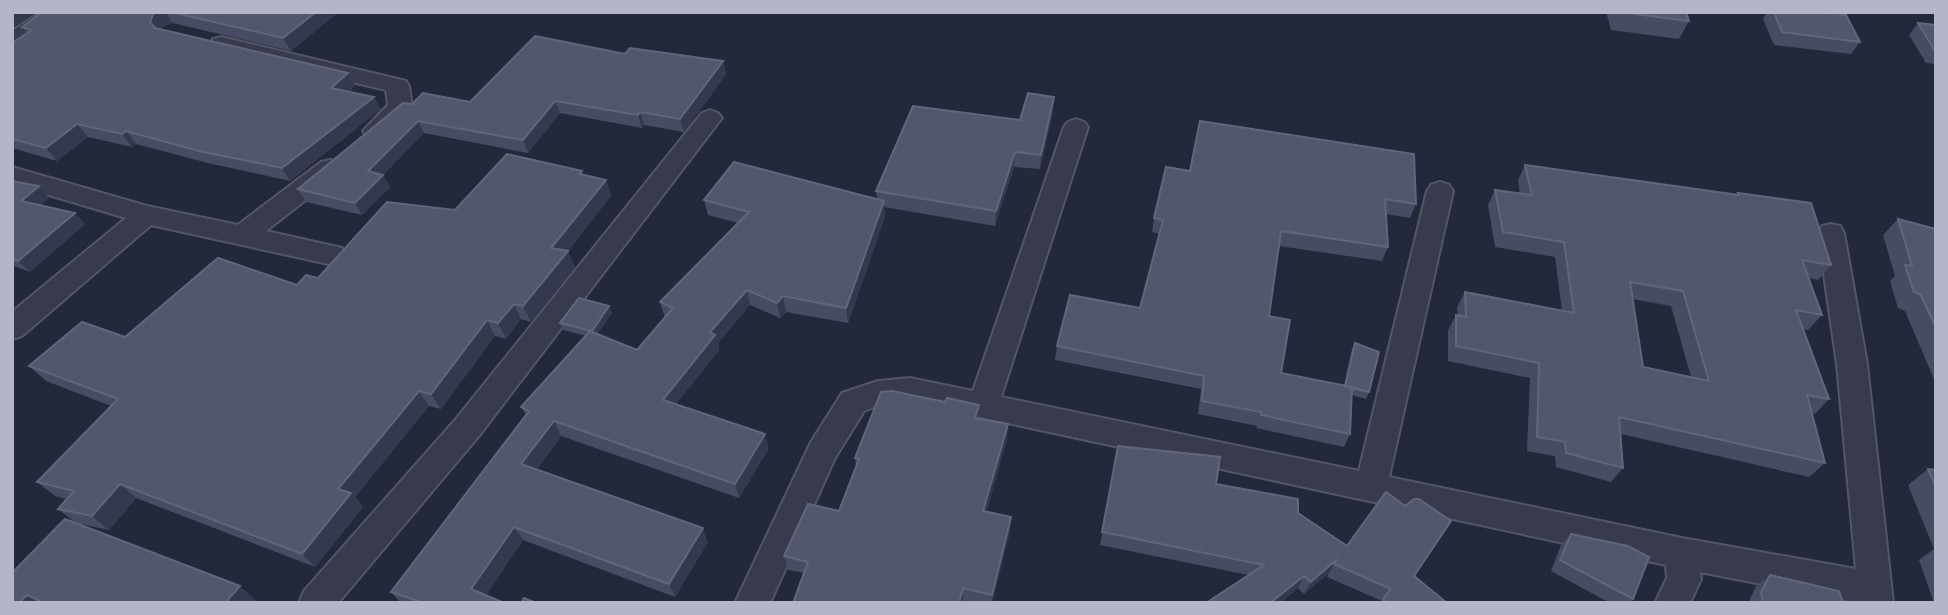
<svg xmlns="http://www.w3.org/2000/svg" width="1948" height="615" font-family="'Alegreya Sans',sans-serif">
<rect width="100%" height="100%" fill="#23283b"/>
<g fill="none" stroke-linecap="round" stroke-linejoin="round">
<defs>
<path id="street" d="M 41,12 L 66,12 L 20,46 L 12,47 L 12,31 Z
M 221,37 L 406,81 L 409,86 L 412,107 C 402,122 385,141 367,136 L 363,131 L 388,105 L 386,90 L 213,49 L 210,44 L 213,39 Z
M 710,110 L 718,113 L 722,118 L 718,123 L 478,437 L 338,603 L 299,603 L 304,591 L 456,419 L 702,113 Z
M 1076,119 L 1084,122 L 1088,127 L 1001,397 L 1359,471 L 1427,191 L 1431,185 L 1440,182 L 1449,185 L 1453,191 L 1389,477 L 1682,538 L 1856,569 L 1837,364 L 1818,233 L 1822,226 L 1831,224 L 1840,226 L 1844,233 L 1867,364 L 1893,603 L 1859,603 L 1700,572 L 1701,579 L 1690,603 L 1655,603 L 1667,578 L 1666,565 L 910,402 L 879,405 L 864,411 L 835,458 L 770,603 L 735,603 L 811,442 L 842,393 L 878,381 L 910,378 L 973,391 L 1064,127 L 1068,122 Z
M 330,160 L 339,162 L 342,168 L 339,174 L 266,231 L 342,248 L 346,255 L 342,262 L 333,265 L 151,225 L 22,336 L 12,339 L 12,312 L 126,218 L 12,184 L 12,167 L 147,206 L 238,225 L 321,162 Z"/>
</defs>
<use href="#street" stroke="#525666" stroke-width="4"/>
<use href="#street" fill="#373b4b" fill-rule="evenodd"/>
</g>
<path fill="#474c63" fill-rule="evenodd" d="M 42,12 L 336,12 L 336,14 L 291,51 L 173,23 L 162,27 L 161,29 L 348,73 L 355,85 L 349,92 L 381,109 L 290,181 L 208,163 L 136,144 L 132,147 L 88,137 L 57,161 L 12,148 L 12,43 L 27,33 L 22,27 Z
M 1606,12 L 1686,12 L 1689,21 L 1679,39 L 1611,30 Z
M 1767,12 L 1823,12 L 1860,42 L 1851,54 L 1774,45 L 1763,19 Z
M 1918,23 L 1936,25 L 1936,64 L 1926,63 L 1909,35 Z
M 723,61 L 726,74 L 684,132 L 644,125 L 642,128 L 560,113 L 528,153 L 424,133 L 383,175 L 390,187 L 362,215 L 306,202 L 298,189 L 412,104 L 470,102 Z
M 1053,112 L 1040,169 L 1014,167 L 995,226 L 884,207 L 885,217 L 848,323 L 786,312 L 780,318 L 750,305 L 718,343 L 719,350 L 676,404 L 769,448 L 739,498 L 561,436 L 537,469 L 708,542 L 675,597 L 523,540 L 486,595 L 504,603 L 401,603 L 391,592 L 526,415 L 521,407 L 586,336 L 563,330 L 560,323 L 612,313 L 597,334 L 637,350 L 665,318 L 660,302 L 738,223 L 708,215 L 704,200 L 877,199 L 876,191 L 1020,120 Z
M 1525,165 L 1737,195 L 1738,193 L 1831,265 L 1818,280 L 1809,278 L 1822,315 L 1808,330 L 1803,329 L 1829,399 L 1815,414 L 1811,413 L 1825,463 L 1809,477 L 1621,434 L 1623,468 L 1611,482 L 1556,467 L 1555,456 L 1527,451 L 1530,378 L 1448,361 L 1448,330 L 1456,315 L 1458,316 L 1457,307 L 1465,292 L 1562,311 L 1555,257 L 1495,247 L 1488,205 L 1495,190 L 1520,194 L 1518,180 ZM 1632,299 L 1671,306 L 1691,377 L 1643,367 Z
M 1190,171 L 1416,204 L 1410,218 L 1386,214 L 1388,247 L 1382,261 L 1279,246 L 1269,316 L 1281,373 L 1344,386 L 1352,349 L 1355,343 L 1369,392 L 1366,399 L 1352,395 L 1350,434 L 1344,447 L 1256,428 L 1257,426 L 1198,414 L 1201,389 L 1055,360 L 1057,346 L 1140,308 L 1160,234 L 1152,232 L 1154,218 Z
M 584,175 L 606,180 L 611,196 L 568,251 L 575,267 L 531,322 L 521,319 L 506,339 L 495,336 L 441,409 L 429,406 L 355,497 L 363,507 L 315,567 L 136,498 L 109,530 L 76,523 L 58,509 L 66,499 L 55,496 L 37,482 L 111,406 L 46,381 L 29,366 L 318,278 L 455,210 Z
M 12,181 L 49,198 L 41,205 L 85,224 L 30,272 L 12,265 Z
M 1898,219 L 1936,229 L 1936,384 L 1905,311 L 1898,308 L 1890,281 L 1895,276 L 1883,235 Z
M 979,418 L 1008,424 L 1007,439 L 986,512 L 1011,517 L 1010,531 L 992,603 L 969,603 L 963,601 L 963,603 L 793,603 L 804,573 L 788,570 L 784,556 L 839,511 L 856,467 L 855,458 Z
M 1118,446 L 1216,484 L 1298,513 L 1347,546 L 1414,576 L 1447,603 L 1380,603 L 1382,601 L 1327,577 L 1329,573 L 1304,594 L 1298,588 L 1280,603 L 1206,603 L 1248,575 L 1100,545 Z
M 1928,469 L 1936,470 L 1936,603 L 1934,603 L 1919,560 L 1934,549 L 1908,485 Z
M 1571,534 L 1633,599 L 1629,603 L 1610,603 L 1551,571 L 1561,545 Z
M 12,573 L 256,600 L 254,603 L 12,603 Z
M 1770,575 L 1843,603 L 1748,603 L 1756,586 Z"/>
<path fill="#34394e" d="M 12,12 L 36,12 L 12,28 Z
M 159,12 L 165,12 L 173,23 L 162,27 L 159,34 L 150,22 L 153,14 Z
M 316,12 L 336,12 L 336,14 L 291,51 L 283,38 Z
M 723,61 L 726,74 L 684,132 L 680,119 Z
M 348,73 L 355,85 L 338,101 L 331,88 Z
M 374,97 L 381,109 L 290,181 L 282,168 Z
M 1054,97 L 1053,112 L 1040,169 L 1041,155 Z
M 555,101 L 560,113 L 528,153 L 523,140 Z
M 640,112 L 644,125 L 642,128 L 638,115 Z
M 418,121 L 424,133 L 383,175 L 390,187 L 362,215 L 355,203 L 368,171 Z
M 77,124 L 88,137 L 57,161 L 46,148 Z
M 126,131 L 136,144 L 132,147 L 122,134 Z
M 1015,152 L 1014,167 L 995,226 L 996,211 Z
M 606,180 L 611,196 L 558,264 L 551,248 Z
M 39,186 L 49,198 L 32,213 L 21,201 Z
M 884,201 L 885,217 L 848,323 L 846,308 Z
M 75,213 L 85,224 L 30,272 L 18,261 Z
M 568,251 L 575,267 L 531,322 L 523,306 Z
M 747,290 L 750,305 L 718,343 L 719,350 L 668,414 L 663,400 L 710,332 Z
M 783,296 L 786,312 L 780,318 L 777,303 Z
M 514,304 L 521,319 L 506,339 L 498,323 Z
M 609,306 L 612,313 L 595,338 L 592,331 Z
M 487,320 L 495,336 L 441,409 L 431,394 Z
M 419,391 L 429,406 L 355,497 L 363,507 L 315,567 L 302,554 L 338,489 Z
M 979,405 L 979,420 L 975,418 Z
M 554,421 L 561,436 L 530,478 L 521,464 Z
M 1008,424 L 1007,439 L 983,525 L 983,511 Z
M 765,434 L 769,448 L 739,498 L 735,484 Z
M 120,484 L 136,498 L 109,530 L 92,516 Z
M 1011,517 L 1010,531 L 992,603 L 991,603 L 992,595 Z
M 514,527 L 523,540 L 482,602 L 471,589 Z
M 703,528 L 708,542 L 675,597 L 669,584 Z
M 1337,559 L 1329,573 L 1304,594 L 1311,582 Z
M 1304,576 L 1298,588 L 1280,603 L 1270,603 Z
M 240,586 L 256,600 L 254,603 L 225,603 Z
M 963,588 L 963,603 L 959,603 Z
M 27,595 L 38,603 L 19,603 Z"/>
<path fill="#53576d" stroke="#62667b" stroke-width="2" fill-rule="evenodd" d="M 42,12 L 159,12 L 153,14 L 150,22 L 155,28 L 348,73 L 331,88 L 374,97 L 282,168 L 199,151 L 126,131 L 122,134 L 77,124 L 46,148 L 12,139 L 12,43 L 32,30 L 22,27 Z
M 171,12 L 316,12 L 283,38 Z
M 1620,12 L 1686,12 L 1689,21 Z
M 1774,12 L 1823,12 L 1846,15 L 1860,42 L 1782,32 Z
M 1918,23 L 1936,25 L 1936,51 L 1935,51 Z
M 535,36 L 625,54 L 630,48 L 723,61 L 680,119 L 640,112 L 638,115 L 555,101 L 523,140 L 418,121 L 368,171 L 383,175 L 355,203 L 298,189 L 403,103 L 412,104 L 423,93 L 470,102 Z
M 1028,93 L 1054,97 L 1041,155 L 1015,152 L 996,211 L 876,191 L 913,106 L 1020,120 Z
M 1200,121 L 1414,154 L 1416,204 L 1385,199 L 1388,247 L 1281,231 L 1269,316 L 1290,320 L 1281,373 L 1352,387 L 1350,434 L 1261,415 L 1261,412 L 1202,401 L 1204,376 L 1057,346 L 1070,295 L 1140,308 L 1163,220 L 1154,218 L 1166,167 L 1190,171 Z
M 507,154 L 582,171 L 580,174 L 606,180 L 551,248 L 568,251 L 523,306 L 514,304 L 498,323 L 487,320 L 431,394 L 419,391 L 338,489 L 351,493 L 302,554 L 120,484 L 92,516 L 58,509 L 74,491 L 37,482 L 118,399 L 29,366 L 82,322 L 125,337 L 218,258 L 297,285 L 306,275 L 318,278 L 387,202 L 455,210 Z
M 734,162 L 884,201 L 846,308 L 783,296 L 777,303 L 747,290 L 710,332 L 715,335 L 663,400 L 765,434 L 735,484 L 554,421 L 521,464 L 703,528 L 669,584 L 514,527 L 471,589 L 504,603 L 424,603 L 391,592 L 529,411 L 521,407 L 590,331 L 637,350 L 673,308 L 660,302 L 749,212 L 704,200 Z
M 1525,165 L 1739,195 L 1738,193 L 1811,203 L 1831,265 L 1802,260 L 1822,315 L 1796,310 L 1829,399 L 1807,395 L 1825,463 L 1619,417 L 1623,468 L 1566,453 L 1565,442 L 1537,437 L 1539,363 L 1456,346 L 1456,315 L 1466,317 L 1465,292 L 1574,313 L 1564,242 L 1503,232 L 1495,190 L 1532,195 ZM 1630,282 L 1683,291 L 1709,381 L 1643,367 Z
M 12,181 L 39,186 L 21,201 L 75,213 L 18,261 L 12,258 Z
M 1898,219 L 1936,229 L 1936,328 L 1921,295 L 1914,292 L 1905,265 L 1912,266 Z
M 579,298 L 609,306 L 592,331 L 560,323 Z
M 1355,343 L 1379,352 L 1369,392 L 1345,386 Z
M 892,391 L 945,402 L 947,398 L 979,405 L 975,418 L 1008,424 L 983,511 L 1011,517 L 992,595 L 963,588 L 959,603 L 793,603 L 808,562 L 784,556 L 808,504 L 839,511 L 859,459 L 855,458 L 881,392 Z
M 1118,446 L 1220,457 L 1216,484 L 1298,499 L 1298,513 L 1347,546 L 1386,492 L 1405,506 L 1414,499 L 1419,499 L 1451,521 L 1414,576 L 1447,603 L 1388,603 L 1383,599 L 1391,589 L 1334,564 L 1337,559 L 1311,582 L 1304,576 L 1270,603 L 1206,603 L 1264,565 L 1102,532 Z
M 1928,469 L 1936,470 L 1936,487 Z
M 65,519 L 240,586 L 225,603 L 45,603 L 27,595 L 19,603 L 12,603 L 12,573 Z
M 1571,534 L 1628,546 L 1649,557 L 1633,599 L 1560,560 Z
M 1770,575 L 1839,591 L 1843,603 L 1763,603 L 1761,593 Z
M 524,598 L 536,603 L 521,603 Z"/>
<rect width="1948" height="615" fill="none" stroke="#b2b6c7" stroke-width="28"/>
</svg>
